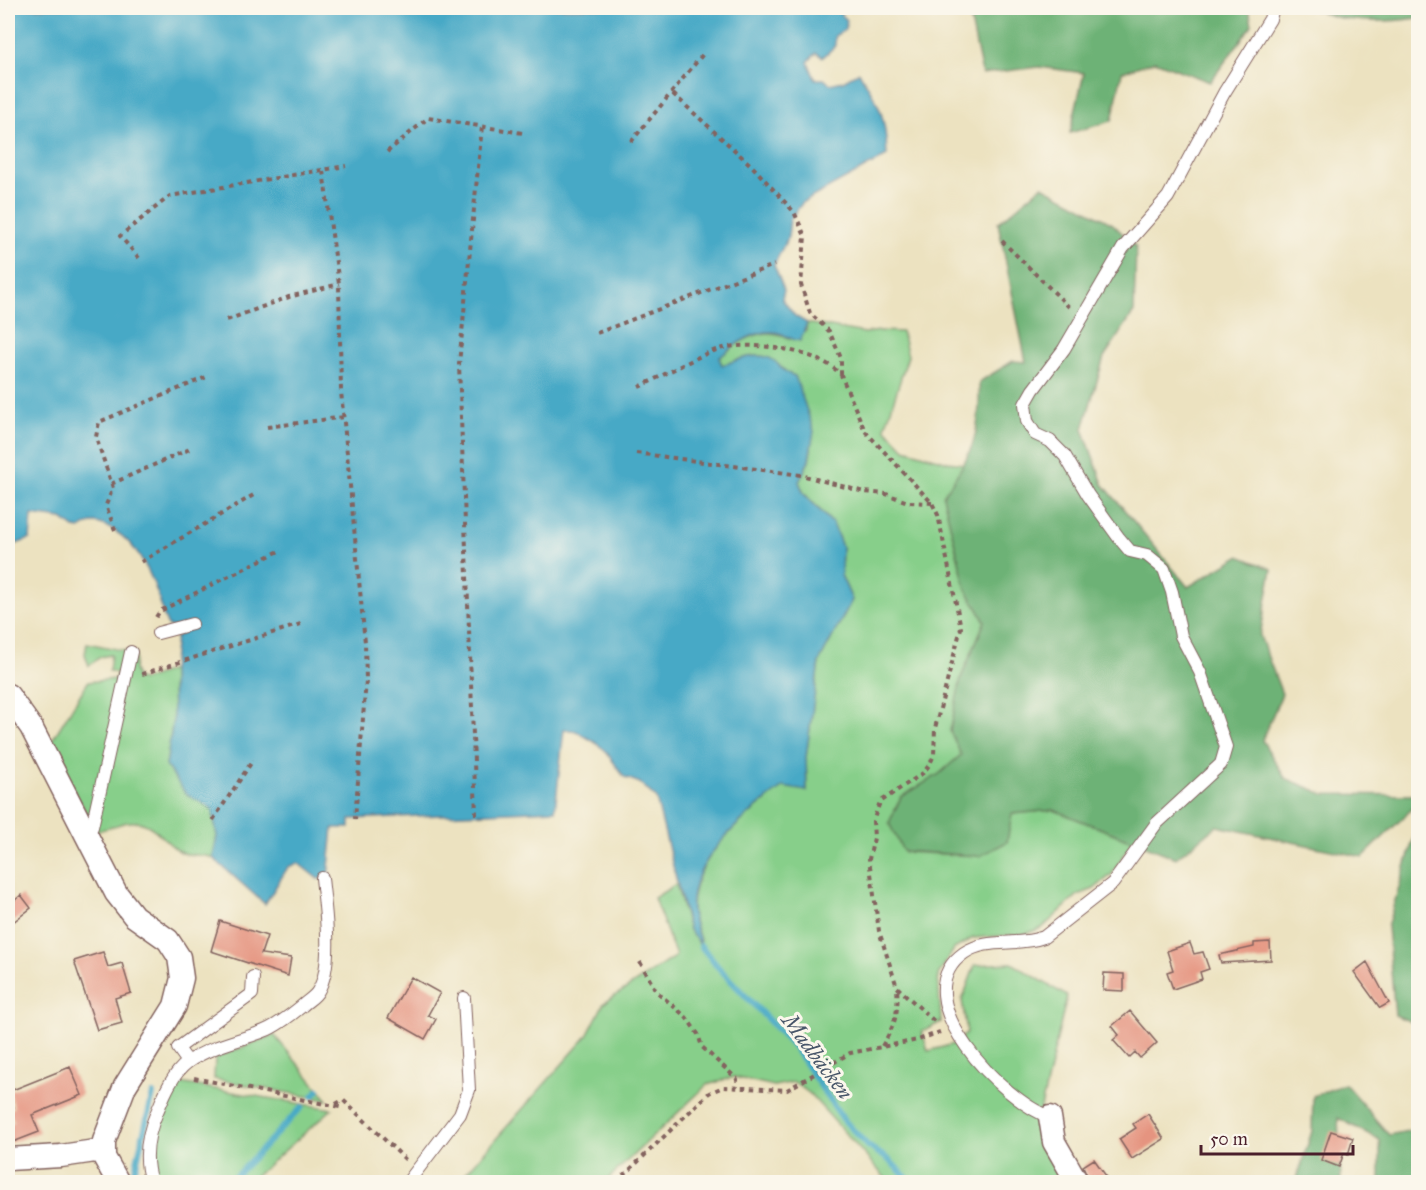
<svg xmlns="http://www.w3.org/2000/svg" width="1426" height="1190" font-family="'IM FELL Great Primer',serif">
<rect width="100%" height="100%" fill="#fbf7ec"/>
<filter id="ink" filterUnits="userSpaceOnUse"><feTurbulence type="fractalNoise" baseFrequency=".0167" numOctaves="2"/><feDisplacementMap in="SourceGraphic" scale="12" xChannelSelector="R" yChannelSelector="G"/><feConvolveMatrix kernelMatrix="1 2 1 2 8 2 1 2 1" color-interpolation-filters="sRGB"/></filter>
<filter id="wash" filterUnits="userSpaceOnUse"><feTurbulence type="fractalNoise" baseFrequency=".008" numOctaves="4" result="noise"/><feDisplacementMap in="SourceGraphic" scale="24" xChannelSelector="R" yChannelSelector="G"/><feGaussianBlur stdDeviation="1.35" result="paint"/><feColorMatrix in="noise" values="0 0 0 0 0 0 0 0 0 0 0 0 0 0 0 0 0 1.4 0 .05"/><feComposite in="paint" operator="in"/></filter>
<g filter="url(#wash)">
<rect width="100%" height="100%" fill="#ece2c0"/>
<path fill="#87cf8a" stroke="#68775a" stroke-width="1.5" d="M 807,323 L 865,333 L 880,331 L 902,332 L 908,356 L 885,428 L 905,449 L 948,462 L 965,464 L 943,496 L 966,589 L 985,621 L 961,678 L 961,755 L 938,775 L 901,797 L 889,823 L 904,852 L 980,856 L 1012,814 L 1054,810 L 1132,841 L 1112,874 L 1094,889 L 1078,895 L 1042,928 L 1025,934 L 973,938 L 954,949 L 938,975 L 941,1022 L 922,1032 L 928,1051 L 954,1044 L 967,1033 L 962,1000 L 975,965 L 1012,963 L 1067,996 L 1037,1125 L 1063,1182 L 889,1182 L 810,1094 L 794,1082 L 774,1086 L 734,1077 L 707,1085 L 605,1182 L 458,1182 L 587,1036 L 604,1003 L 676,956 L 654,898 L 676,884 L 689,930 L 701,945 C 699,933 692,920 692,909 C 692,857 746,814 783,787 L 807,790 L 806,757 L 819,662 L 852,600 L 841,575 L 842,547 L 833,524 L 804,493 L 799,482 C 802,474 807,467 809,460 C 818,430 801,403 795,376 C 783,373 782,366 772,360 C 759,350 736,361 722,365 L 719,358 C 738,341 764,324 790,339 L 806,331 Z
M 87,643 L 136,653 L 134,669 L 137,679 L 144,680 L 172,670 L 173,720 L 166,766 L 212,809 L 217,836 L 213,858 C 201,853 191,857 181,852 C 167,845 157,827 142,823 C 126,818 112,829 96,831 L 49,745 L 88,682 L 115,679 L 117,673 L 109,671 L 111,655 L 100,657 L 89,666 L 85,654 Z
M 274,1035 L 327,1099 L 327,1100 L 214,1079 L 215,1058 Z
M 180,1083 L 332,1109 L 249,1182 L 156,1182 C 145,1147 164,1114 180,1083 Z"/>
<path fill="#6db276" stroke="#5c6850" stroke-width="1.5" d="M 977,8 L 1249,8 L 1252,25 L 1210,82 L 1155,61 L 1122,72 L 1112,121 L 1070,133 L 1084,73 L 1039,67 L 982,74 L 969,12 Z
M 1310,8 L 1418,8 L 1418,18 C 1380,23 1346,24 1310,8 Z
M 1042,186 L 1113,224 L 1136,247 L 1134,312 L 1104,357 L 1083,429 L 1103,484 L 1188,587 L 1239,556 L 1272,569 L 1260,636 L 1282,694 L 1262,740 L 1285,778 L 1324,794 L 1418,795 L 1418,803 L 1363,857 L 1217,826 L 1176,858 L 1054,810 L 1012,814 L 1007,842 L 980,856 L 903,851 L 889,823 L 901,797 L 938,775 L 961,755 L 950,731 L 961,678 L 985,621 L 966,589 L 943,496 C 973,453 981,435 979,382 L 1013,361 L 1026,362 L 998,223 Z
M 1418,824 L 1418,1025 L 1395,1015 L 1387,927 Z
M 1345,1084 L 1389,1135 L 1418,1129 L 1418,1182 L 1380,1182 L 1380,1140 L 1338,1118 L 1341,1182 L 1296,1182 L 1312,1131 L 1313,1096 Z"/>
<path fill="#46a9c6" stroke="#486478" stroke-width="1.5" d="M 8,8 L 846,8 L 840,14 L 847,20 L 845,29 L 835,36 L 835,46 L 823,57 L 816,53 L 808,62 L 815,79 L 824,79 L 830,84 L 843,81 L 859,72 C 880,105 886,116 887,156 L 803,202 L 790,219 L 788,237 L 774,265 L 784,290 L 782,299 L 795,316 L 807,323 L 800,341 C 793,340 788,337 782,334 C 759,326 735,344 719,358 L 722,365 C 736,361 759,350 773,360 C 782,366 783,373 795,376 L 814,431 L 809,460 L 799,482 L 804,494 L 833,524 L 842,547 L 841,575 L 852,600 L 819,662 L 806,757 L 807,791 L 783,787 C 748,813 688,860 692,910 C 692,921 699,934 701,946 L 689,930 L 656,798 L 640,783 L 624,777 L 605,750 L 593,741 L 576,731 L 564,729 L 555,810 L 350,819 L 350,828 L 333,828 L 328,877 L 318,879 L 298,863 L 288,867 L 265,904 L 213,858 L 217,836 L 212,809 L 186,794 L 166,766 L 173,720 L 172,670 L 176,637 L 186,631 L 168,626 C 162,615 162,606 158,595 C 149,568 133,538 106,526 C 95,521 89,522 80,529 L 74,528 L 62,519 L 32,515 L 30,539 L 8,547 Z"/>
<g fill="none" stroke-linecap="round" stroke-linejoin="round">
<path stroke="#46a9c6" stroke-width="6" d="M 701,946 L 718,967 L 794,1047 L 843,1119 L 868,1146 L 889,1160 L 911,1182
M 313,1096 L 318,1090
M 155,1172 L 158,1182
M 132,1182 L 153,1094
M 230,1182 L 302,1107"/>
</g>
<g id="blocks">
<path fill="#e59480" d="M 21,895 L 31,908 L 8,926 L 8,906 Z
M 220,921 L 267,936 L 261,954 L 291,958 L 288,976 L 211,951 Z
M 1270,942 L 1271,960 L 1221,963 L 1219,955 L 1254,947 L 1254,943 Z
M 1190,943 L 1194,954 L 1203,952 L 1209,969 L 1200,972 L 1202,979 L 1173,989 L 1167,972 L 1173,970 L 1167,951 Z
M 103,952 L 108,967 L 122,963 L 131,993 L 115,998 L 122,1023 L 97,1030 L 74,961 Z
M 1367,962 L 1389,1003 L 1380,1008 L 1354,972 Z
M 1104,973 L 1124,974 L 1124,991 L 1103,990 Z
M 411,977 L 440,993 L 428,1015 L 436,1019 L 425,1039 L 388,1018 Z
M 1130,1011 L 1157,1043 L 1140,1058 L 1135,1052 L 1129,1058 L 1113,1040 L 1119,1035 L 1112,1026 Z
M 70,1067 L 82,1095 L 32,1115 L 39,1132 L 8,1144 L 8,1124 L 14,1122 L 9,1110 L 14,1108 L 10,1091 Z
M 1148,1114 L 1164,1139 L 1132,1159 L 1119,1139 L 1136,1128 L 1133,1124 Z
M 1331,1131 L 1353,1138 L 1348,1155 L 1344,1153 L 1339,1167 L 1321,1160 Z
M 1094,1159 L 1106,1176 L 1097,1182 L 1090,1182 L 1083,1166 Z"/>
</g>
</g>
<g filter="url(#ink)">
<use href="#blocks" fill-opacity="0" stroke="#83635f" stroke-width="1.5"/>
<g fill="none" stroke-linecap="round" stroke-linejoin="round">
<defs>
<path id="lane" d="M 158,633 L 192,624
M 87,832 L 92,827 L 131,652
M 188,1062 L 178,1048 L 252,994 L 253,977
M 1050,1117 C 1005,1102 900,998 964,953 C 987,937 1018,947 1044,937 L 1113,883 L 1156,824 L 1221,764 L 1226,747 L 1200,672 L 1181,636 L 1172,592 L 1164,569 L 1147,555 L 1130,551 L 1119,538 L 1088,495 L 1065,456 L 1050,441 L 1035,434 L 1027,421 L 1025,404 L 1033,390 L 1064,349 L 1123,248 L 1168,197 L 1224,93 L 1270,19 L 1273,8
M 151,1182 C 143,1158 147,1135 157,1112 C 164,1095 172,1074 188,1062 C 210,1046 239,1041 264,1031 C 277,1026 291,1015 302,1006 C 307,1001 315,997 318,991 C 334,965 325,908 322,878
M 408,1182 L 460,1114 L 469,1090 L 464,998"/>
<path id="street" d="M 8,695 L 31,727 L 116,893 L 134,916 L 168,940 L 179,957 L 182,978 L 175,1006 L 125,1086 L 104,1141 L 104,1157 L 118,1182
M 1050,1117 L 1054,1142 L 1077,1182
M 8,1159 L 61,1156 L 102,1150"/>
</defs>
<use href="#lane" stroke="#83635f" stroke-width="14"/>
<use href="#street" stroke="#83635f" stroke-width="25"/>
<path stroke="#83635f" stroke-width="4" stroke-dasharray="4.5 4.5" stroke-linecap="butt" d="M 673,94 L 752,166 L 794,212 L 805,236 L 801,285 L 810,313 L 829,331 L 841,358 L 841,374
M 631,142 L 703,54
M 387,152 L 428,118 L 523,133
M 323,171 L 339,284 L 341,391 L 365,643 L 366,680 L 355,819
M 1002,241 L 1070,308
M 139,258 L 120,236 L 170,196 L 346,166
M 227,320 L 289,297 L 339,284
M 597,333 L 774,265
M 639,387 C 663,376 699,354 723,348 C 753,341 820,350 841,375 L 865,431 L 932,503 L 938,515 L 961,628 L 935,728 L 934,755 L 930,764 L 923,773 L 880,802 L 873,821 L 874,838 L 869,859 L 879,931 L 897,987 L 934,1021
M 267,427 L 345,417
M 636,453 L 801,475 L 864,492 L 886,494 L 908,502 L 932,503
M 111,484 L 192,448
M 115,530 L 106,505 L 113,488 L 96,437 L 99,422 L 209,376
M 141,562 L 257,493
M 156,617 L 160,611 L 281,550
M 142,674 L 304,623
M 476,815 L 459,364 L 482,126
M 213,820 L 253,760
M 640,962 L 656,991 L 686,1017 L 698,1034 L 702,1047 L 737,1079 L 737,1087
M 882,1046 C 895,1025 899,1012 897,988
M 194,1078 L 340,1107
M 336,1104 L 343,1100 L 406,1160
M 617,1182 L 709,1093 L 723,1087 L 787,1090 L 850,1053 L 918,1040 L 940,1032"/>
<use href="#lane" stroke="#fff" stroke-width="12"/>
<use href="#street" stroke="#fff" stroke-width="22"/>
</g>
</g>
<g text-anchor="middle" stroke-width="6" stroke-linejoin="round" paint-order="stroke">
<g font-size="22" font-style="italic" fill="#485669" stroke="#fbf7ec">
<text transform="translate(818 1056) rotate(53)" y="8">Madbäcken</text>
</g>
</g>
<rect width="1426" height="1190" fill="none" stroke="#fbf7ec" stroke-width="30"/>
<path d="M1201 1145v9h152v-9" fill="none" stroke="#4a1f2b" stroke-width="3"/>
<text x="1210" y="1145" font-size="18" fill="#4a1f2b" stroke="#fbf7ec" stroke-width="4.5" paint-order="stroke">50 m</text>
</svg>
